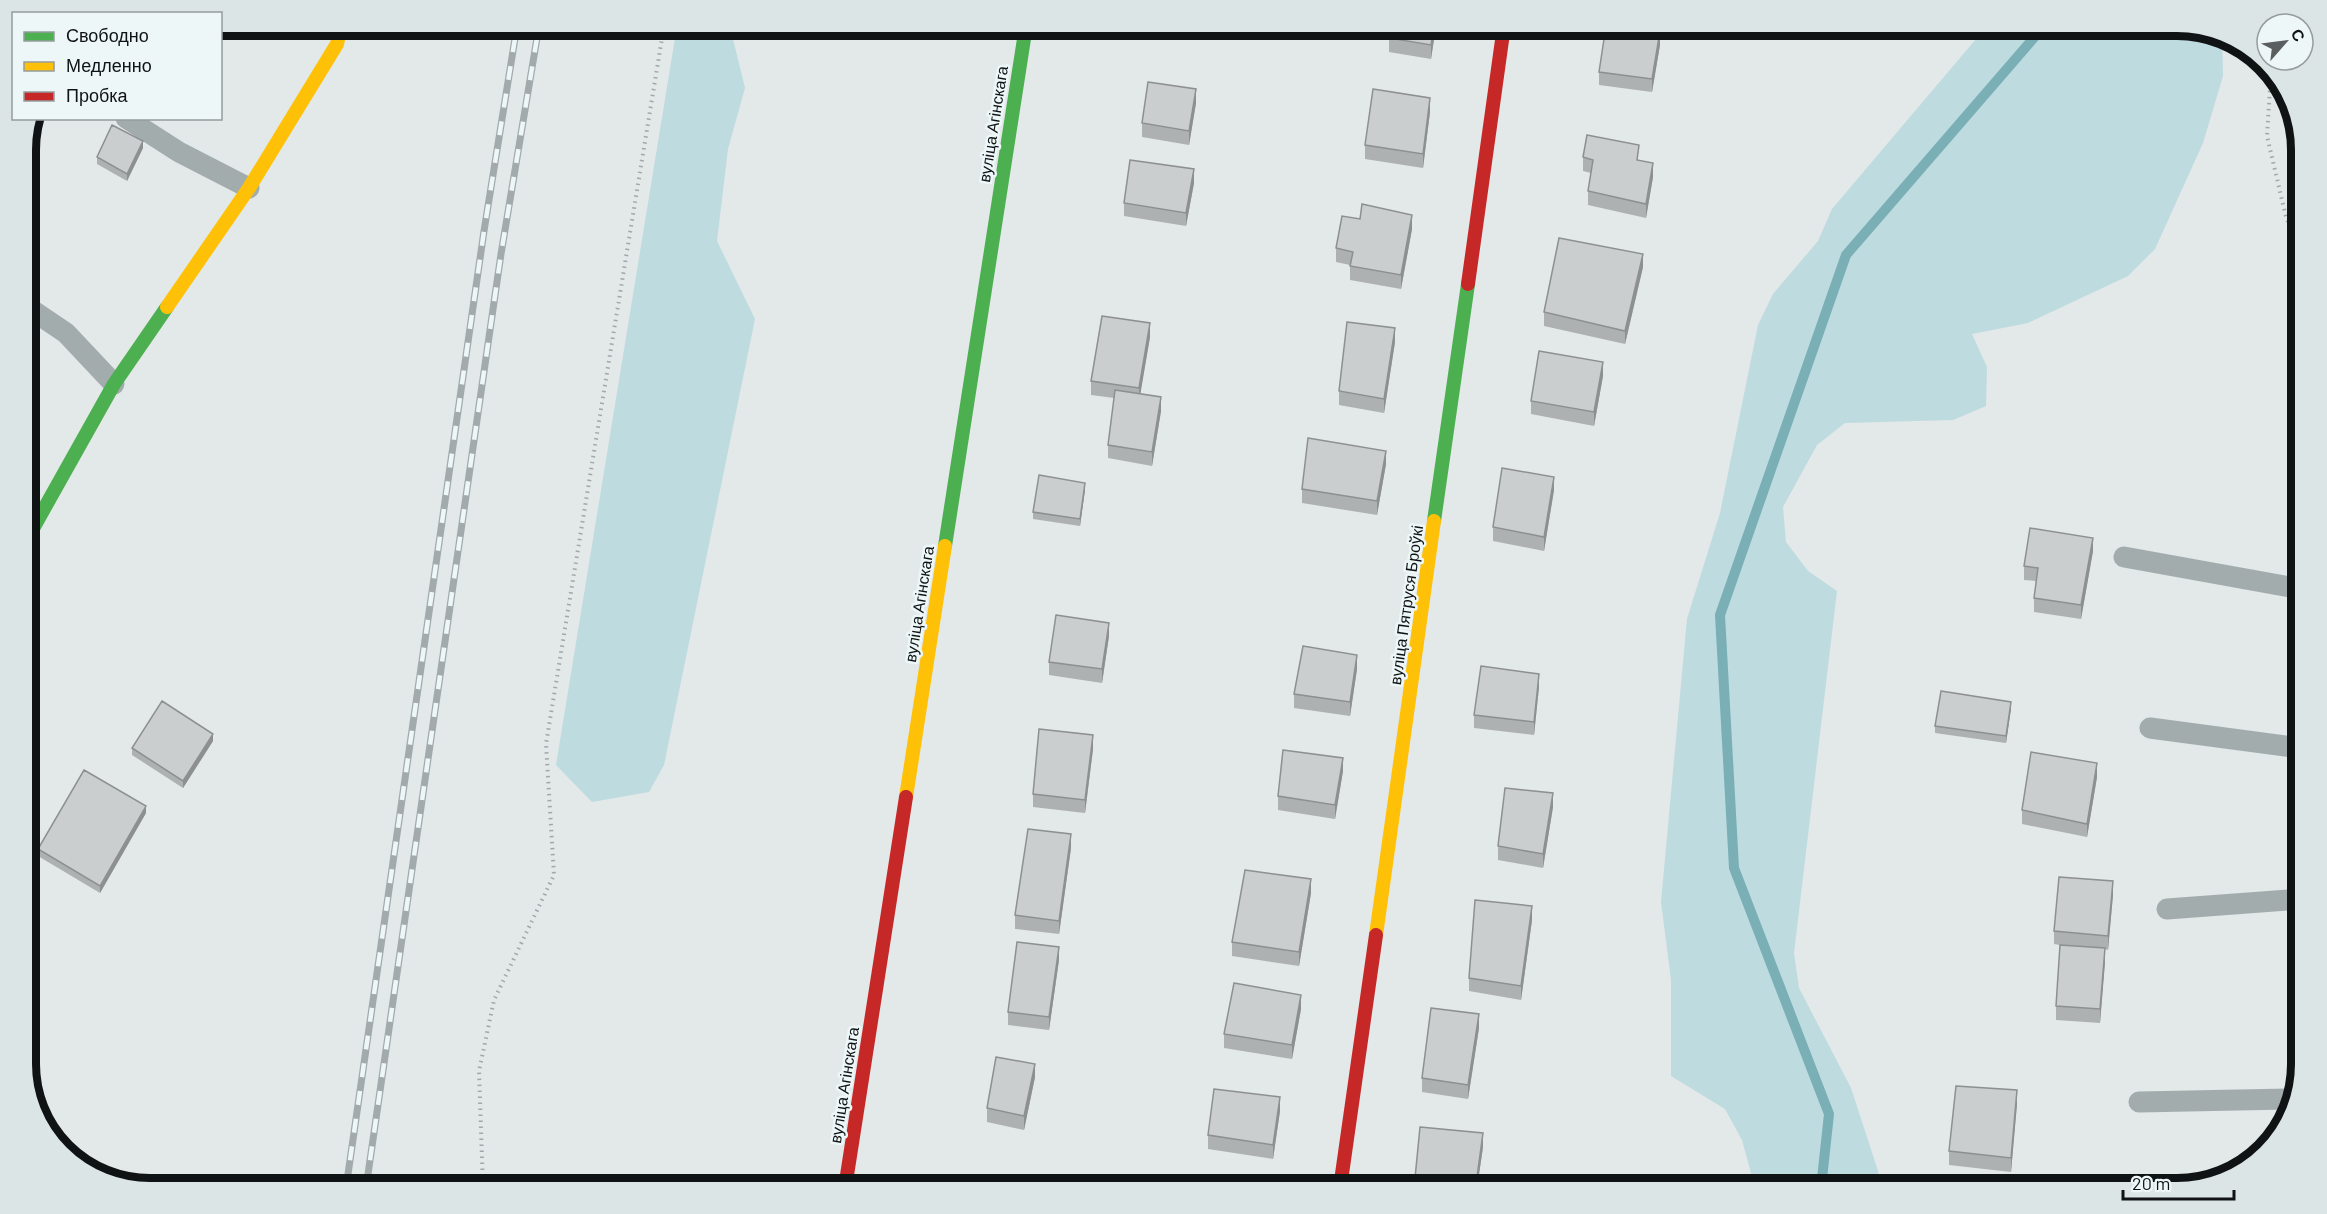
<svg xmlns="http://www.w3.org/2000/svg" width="2327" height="1214" font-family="Barlow,sans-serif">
<rect width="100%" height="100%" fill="#e3e8e8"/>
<path fill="#bedbe0" d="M 677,26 L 738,26 L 731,31 L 745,88 L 728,149 L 717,241 L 755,319 L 664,765 L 649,792 L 592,802 L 556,765 Z
M 1987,26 L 2177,26 L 2222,36 L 2223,76 L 2203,143 L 2155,249 L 2128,276 L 2028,323 L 1972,334 L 1987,367 L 1986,406 L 1953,420 L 1845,423 L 1817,445 L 1783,507 L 1786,542 L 1808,571 L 1837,591 L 1794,953 L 1799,988 L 1851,1088 L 1878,1171 L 1879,1188 L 1755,1188 L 1742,1140 L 1725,1109 L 1671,1076 L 1671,980 L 1661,902 L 1687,619 L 1720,513 L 1758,325 L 1773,294 L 1818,241 L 1832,209 Z"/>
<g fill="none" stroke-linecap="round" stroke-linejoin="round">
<path stroke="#7aafb6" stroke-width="10" d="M 1821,1188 L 1829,1114 L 1734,868 L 1720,615 L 1846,255 L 2044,26"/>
<path stroke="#a2a8aa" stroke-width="4" stroke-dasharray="1.5 4.5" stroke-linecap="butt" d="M 2271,73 L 2267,136 L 2286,217 L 2301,254
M 483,1188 L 479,1071 L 494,1000 L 554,875 L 546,744 L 664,26"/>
<path stroke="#a3acad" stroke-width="21" d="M 126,118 L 179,152 L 249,188
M 31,123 L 33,118
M 26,306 L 66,333 L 114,384
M 2124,557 L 2301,589
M 2150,728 L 2292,747 L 2301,741
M 2167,909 L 2301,899
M 2139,1102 L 2293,1099"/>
<path stroke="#4caf50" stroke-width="14" d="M 1434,521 L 1468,284
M 26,541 L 114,384 L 167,307
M 945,546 L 1026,26"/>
<path stroke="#ffc107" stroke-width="14" d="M 167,307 L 249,188 L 337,44 L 341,26
M 906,797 L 945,546
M 1376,935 L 1434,521"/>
<path stroke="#c62828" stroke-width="14" d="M 1468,284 L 1504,26
M 2296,1088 L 2301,1013
M 845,1188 L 906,797
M 1340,1188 L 1376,935"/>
<defs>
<path id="rail" d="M 346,1188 L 484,231 L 517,26
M 366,1188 L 501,254 L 539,26"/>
</defs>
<use href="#rail" stroke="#a3aaab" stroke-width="7"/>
<use href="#rail" stroke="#eef7f8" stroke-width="4.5" stroke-dasharray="14" stroke-linecap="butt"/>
</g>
<path fill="#aeb1b2" d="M 220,26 L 268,26 L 265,38 L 220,30 Z
M 1436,26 L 1431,59 L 1389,52 L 1389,38 Z
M 1660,45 L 1652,92 L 1599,85 L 1599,72 Z
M 1196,103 L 1189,145 L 1142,137 L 1142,123 Z
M 1430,112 L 1423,168 L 1365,159 L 1365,145 Z
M 143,148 L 127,181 L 97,164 L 97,157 Z
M 1583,157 L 1638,160 L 1653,177 L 1646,218 L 1588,205 L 1588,191 L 1591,173 L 1583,171 Z
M 1194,183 L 1186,226 L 1124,216 L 1124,203 Z
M 1412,229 L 1401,289 L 1350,280 L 1350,265 L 1336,262 L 1336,248 Z
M 1643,267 L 1625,344 L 1544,326 L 1544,312 Z
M 1150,337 L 1140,394 L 1161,411 L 1152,466 L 1108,458 L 1108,445 L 1114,398 L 1091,395 L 1091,381 Z
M 1395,342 L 1384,413 L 1339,405 L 1339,391 Z
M 1603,376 L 1594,426 L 1531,414 L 1531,401 Z
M 1386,464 L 1377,515 L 1302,503 L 1302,489 Z
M 1085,490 L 1080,526 L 1033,519 L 1033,512 Z
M 1554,490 L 1544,551 L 1493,541 L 1493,527 Z
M 2093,551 L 2081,619 L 2034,612 L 2034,598 L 2036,581 L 2024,580 L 2024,566 Z
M 1109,636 L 1102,683 L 1049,675 L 1049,662 Z
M 1357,669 L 1350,716 L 1294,708 L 1294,694 Z
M 1539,687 L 1534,735 L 1474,728 L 1474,715 Z
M 2011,709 L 2006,743 L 1935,733 L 1935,726 Z
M 213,741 L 183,788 L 132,755 L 132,748 Z
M 1093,749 L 1085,813 L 1033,807 L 1033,794 Z
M 1343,771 L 1335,819 L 1278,810 L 1278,796 Z
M 2097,777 L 2087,837 L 2022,824 L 2022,810 Z
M 1553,807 L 1543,868 L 1498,860 L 1498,846 Z
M 146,813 L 100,893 L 38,856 L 38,849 Z
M 1071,848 L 1059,934 L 1015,929 L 1015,915 Z
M 1311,893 L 1299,966 L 1232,956 L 1232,942 Z
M 2113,895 L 2108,950 L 2105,949 L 2105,962 L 2100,1023 L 2056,1020 L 2056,1006 L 2060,945 L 2054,944 L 2054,931 Z
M 1532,920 L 1521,1000 L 1469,991 L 1469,978 Z
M 1059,960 L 1049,1030 L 1008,1025 L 1008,1012 Z
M 1301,1009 L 1292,1059 L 1224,1048 L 1224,1034 Z
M 1479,1028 L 1468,1099 L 1422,1092 L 1422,1078 Z
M 1035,1077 L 1024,1130 L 987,1122 L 987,1108 Z
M 2017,1104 L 2011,1172 L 1949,1165 L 1949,1151 Z
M 1280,1111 L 1273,1159 L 1208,1149 L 1208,1135 Z
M 1483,1147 L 1477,1188 L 1415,1188 L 1415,1178 Z"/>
<path fill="#8d9091" d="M 265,26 L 268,26 L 265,38 Z
M 1434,26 L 1436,26 L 1431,59 L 1431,45 Z
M 1660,31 L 1660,45 L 1652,92 L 1652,79 Z
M 1196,89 L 1196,103 L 1189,145 L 1189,131 Z
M 1430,98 L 1430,112 L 1423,168 L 1423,154 Z
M 143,141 L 143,148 L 127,181 L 127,174 Z
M 1653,163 L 1653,177 L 1646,218 L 1646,204 Z
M 1194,169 L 1194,183 L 1186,226 L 1186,213 Z
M 1412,215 L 1412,229 L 1401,289 L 1401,275 Z
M 1643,254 L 1643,267 L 1625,344 L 1625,331 Z
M 1150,323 L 1150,337 L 1139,402 L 1139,388 Z
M 1395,328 L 1395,342 L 1384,413 L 1384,399 Z
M 1603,362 L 1603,376 L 1594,426 L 1594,412 Z
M 1161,397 L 1161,411 L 1152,466 L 1152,452 Z
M 1386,451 L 1386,464 L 1377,515 L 1377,501 Z
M 1554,477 L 1554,490 L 1544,551 L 1544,537 Z
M 1085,483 L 1085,490 L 1080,526 L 1080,519 Z
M 2093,538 L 2093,551 L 2081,619 L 2081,605 Z
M 1109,623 L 1109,636 L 1102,683 L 1102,669 Z
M 1357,655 L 1357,669 L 1350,716 L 1350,702 Z
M 1539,674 L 1539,687 L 1534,735 L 1534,722 Z
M 2011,702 L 2011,709 L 2006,743 L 2006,736 Z
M 213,734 L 213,741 L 183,788 L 183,781 Z
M 1093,735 L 1093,749 L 1085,813 L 1085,800 Z
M 1343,758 L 1343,771 L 1335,819 L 1335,805 Z
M 2097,763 L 2097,777 L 2087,837 L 2087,824 Z
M 1553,793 L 1553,807 L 1543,868 L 1543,854 Z
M 146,806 L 146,813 L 100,893 L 100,886 Z
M 1071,834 L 1071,848 L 1059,934 L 1059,921 Z
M 1311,879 L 1311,893 L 1299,966 L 1299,952 Z
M 2113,881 L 2113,895 L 2108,950 L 2108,936 Z
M 1532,906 L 1532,920 L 1521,1000 L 1521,986 Z
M 1059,947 L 1059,960 L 1049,1030 L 1049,1017 Z
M 2105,948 L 2105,962 L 2100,1023 L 2100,1009 Z
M 1301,995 L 1301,1009 L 1292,1059 L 1292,1045 Z
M 1479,1014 L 1479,1028 L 1468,1099 L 1468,1085 Z
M 1035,1064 L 1035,1077 L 1024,1130 L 1024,1116 Z
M 2017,1090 L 2017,1104 L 2011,1172 L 2011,1158 Z
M 1280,1097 L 1280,1111 L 1273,1159 L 1273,1145 Z
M 1483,1133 L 1483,1147 L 1477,1188 L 1476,1188 Z"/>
<path fill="#cacecf" stroke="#8d9091" stroke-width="1.5" d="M 1391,26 L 1434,26 L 1431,45 L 1389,38 Z
M 1606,26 L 1614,26 L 1660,31 L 1652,79 L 1599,72 Z
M 1148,82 L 1196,89 L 1189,131 L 1142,123 Z
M 1373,89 L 1430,98 L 1423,154 L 1365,145 Z
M 112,125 L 143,141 L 127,174 L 97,157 Z
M 1587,135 L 1639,145 L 1637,160 L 1653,163 L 1646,204 L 1588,191 L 1593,160 L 1583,157 Z
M 1130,160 L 1194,169 L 1186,213 L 1124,203 Z
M 1362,204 L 1412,215 L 1401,275 L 1350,266 L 1353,252 L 1336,248 L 1342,216 L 1360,219 Z
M 1559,238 L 1643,254 L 1625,331 L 1544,312 Z
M 1102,316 L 1150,323 L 1139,388 L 1091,381 Z
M 1347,322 L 1395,328 L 1384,399 L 1339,391 Z
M 1539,351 L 1603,362 L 1594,412 L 1531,401 Z
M 1115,390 L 1161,397 L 1152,452 L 1108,445 Z
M 1308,438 L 1386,451 L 1377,501 L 1302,489 Z
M 1502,468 L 1554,477 L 1544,537 L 1493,527 Z
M 1039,475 L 1085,483 L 1080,519 L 1033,512 Z
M 2030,528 L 2093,538 L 2081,605 L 2034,598 L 2038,568 L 2024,566 Z
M 1056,615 L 1109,623 L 1102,669 L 1049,662 Z
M 1303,646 L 1357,655 L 1350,702 L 1294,694 Z
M 1481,666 L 1539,674 L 1534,722 L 1474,715 Z
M 1941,691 L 2011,702 L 2006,736 L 1935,726 Z
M 162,701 L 213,734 L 183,781 L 132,748 Z
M 1039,729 L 1093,735 L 1085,800 L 1033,794 Z
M 1283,750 L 1343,758 L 1335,805 L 1278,796 Z
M 2031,752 L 2097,763 L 2087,824 L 2022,810 Z
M 84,770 L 146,806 L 100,886 L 38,849 Z
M 1505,788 L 1553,793 L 1543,854 L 1498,846 Z
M 1028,829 L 1071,834 L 1059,921 L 1015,915 Z
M 1245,870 L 1311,879 L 1299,952 L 1232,942 Z
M 2059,877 L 2113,881 L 2108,936 L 2054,931 Z
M 1475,900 L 1532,906 L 1521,986 L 1469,978 Z
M 1017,942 L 1059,947 L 1049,1017 L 1008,1012 Z
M 2060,945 L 2105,948 L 2100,1009 L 2056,1006 Z
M 1234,983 L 1301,995 L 1292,1045 L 1224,1034 Z
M 1431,1008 L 1479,1014 L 1468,1085 L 1422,1078 Z
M 996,1057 L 1035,1064 L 1024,1116 L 987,1108 Z
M 1956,1086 L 2017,1090 L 2011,1158 L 1949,1151 Z
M 1214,1089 L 1280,1097 L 1273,1145 L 1208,1135 Z
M 1420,1127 L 1483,1133 L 1476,1184 L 1415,1178 Z
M 976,1182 L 1028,1186 L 1028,1188 L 975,1188 Z"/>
<g text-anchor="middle" stroke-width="5" stroke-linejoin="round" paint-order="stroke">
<g font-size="16" fill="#101314" stroke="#eef7f8">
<text transform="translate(993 124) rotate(-81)" y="6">вуліца Агінскага</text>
<text transform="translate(919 604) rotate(-81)" y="6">вуліца Агінскага</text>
<text transform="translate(1406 605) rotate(-82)" y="6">вуліца Пятруся Броўкі</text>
<text transform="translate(844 1085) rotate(-81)" y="6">вуліца Агінскага</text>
</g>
</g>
<path d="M0 0H2327V1214H0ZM150 36H2177A114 114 0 0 1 2291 150V1064A114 114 0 0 1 2177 1178H150A114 114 0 0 1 36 1064V150A114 114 0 0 1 150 36Z" fill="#dce5e6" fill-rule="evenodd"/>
<path fill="none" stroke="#101314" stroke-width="8" d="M150 36H2177A114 114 0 0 1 2291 150V1064A114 114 0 0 1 2177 1178H150A114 114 0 0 1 36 1064V150A114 114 0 0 1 150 36Z"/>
<rect x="12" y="12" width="210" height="108" fill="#eef7f8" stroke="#959c9d" stroke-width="1.5"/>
<rect x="24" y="32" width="30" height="9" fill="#4caf50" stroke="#959c9d" stroke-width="1.5"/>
<text x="66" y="42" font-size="18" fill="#101314">Свободно</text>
<rect x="24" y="62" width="30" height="9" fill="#ffc107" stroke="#959c9d" stroke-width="1.5"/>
<text x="66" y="72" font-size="18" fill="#101314">Медленно</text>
<rect x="24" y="92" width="30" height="9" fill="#c62828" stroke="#959c9d" stroke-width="1.5"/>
<text x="66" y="102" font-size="18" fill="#101314">Пробка</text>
<g transform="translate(2285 42) rotate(62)"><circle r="28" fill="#eef7f8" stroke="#959c9d" stroke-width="1.5"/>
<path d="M0-4.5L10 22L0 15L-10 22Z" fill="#5a5e5e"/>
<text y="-9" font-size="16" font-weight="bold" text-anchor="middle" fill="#101314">С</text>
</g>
<path d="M2123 1190v9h111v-9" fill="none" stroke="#101314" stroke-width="3"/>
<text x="2132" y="1190" font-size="18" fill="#101314" stroke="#eef7f8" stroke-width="4.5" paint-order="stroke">20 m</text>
</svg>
